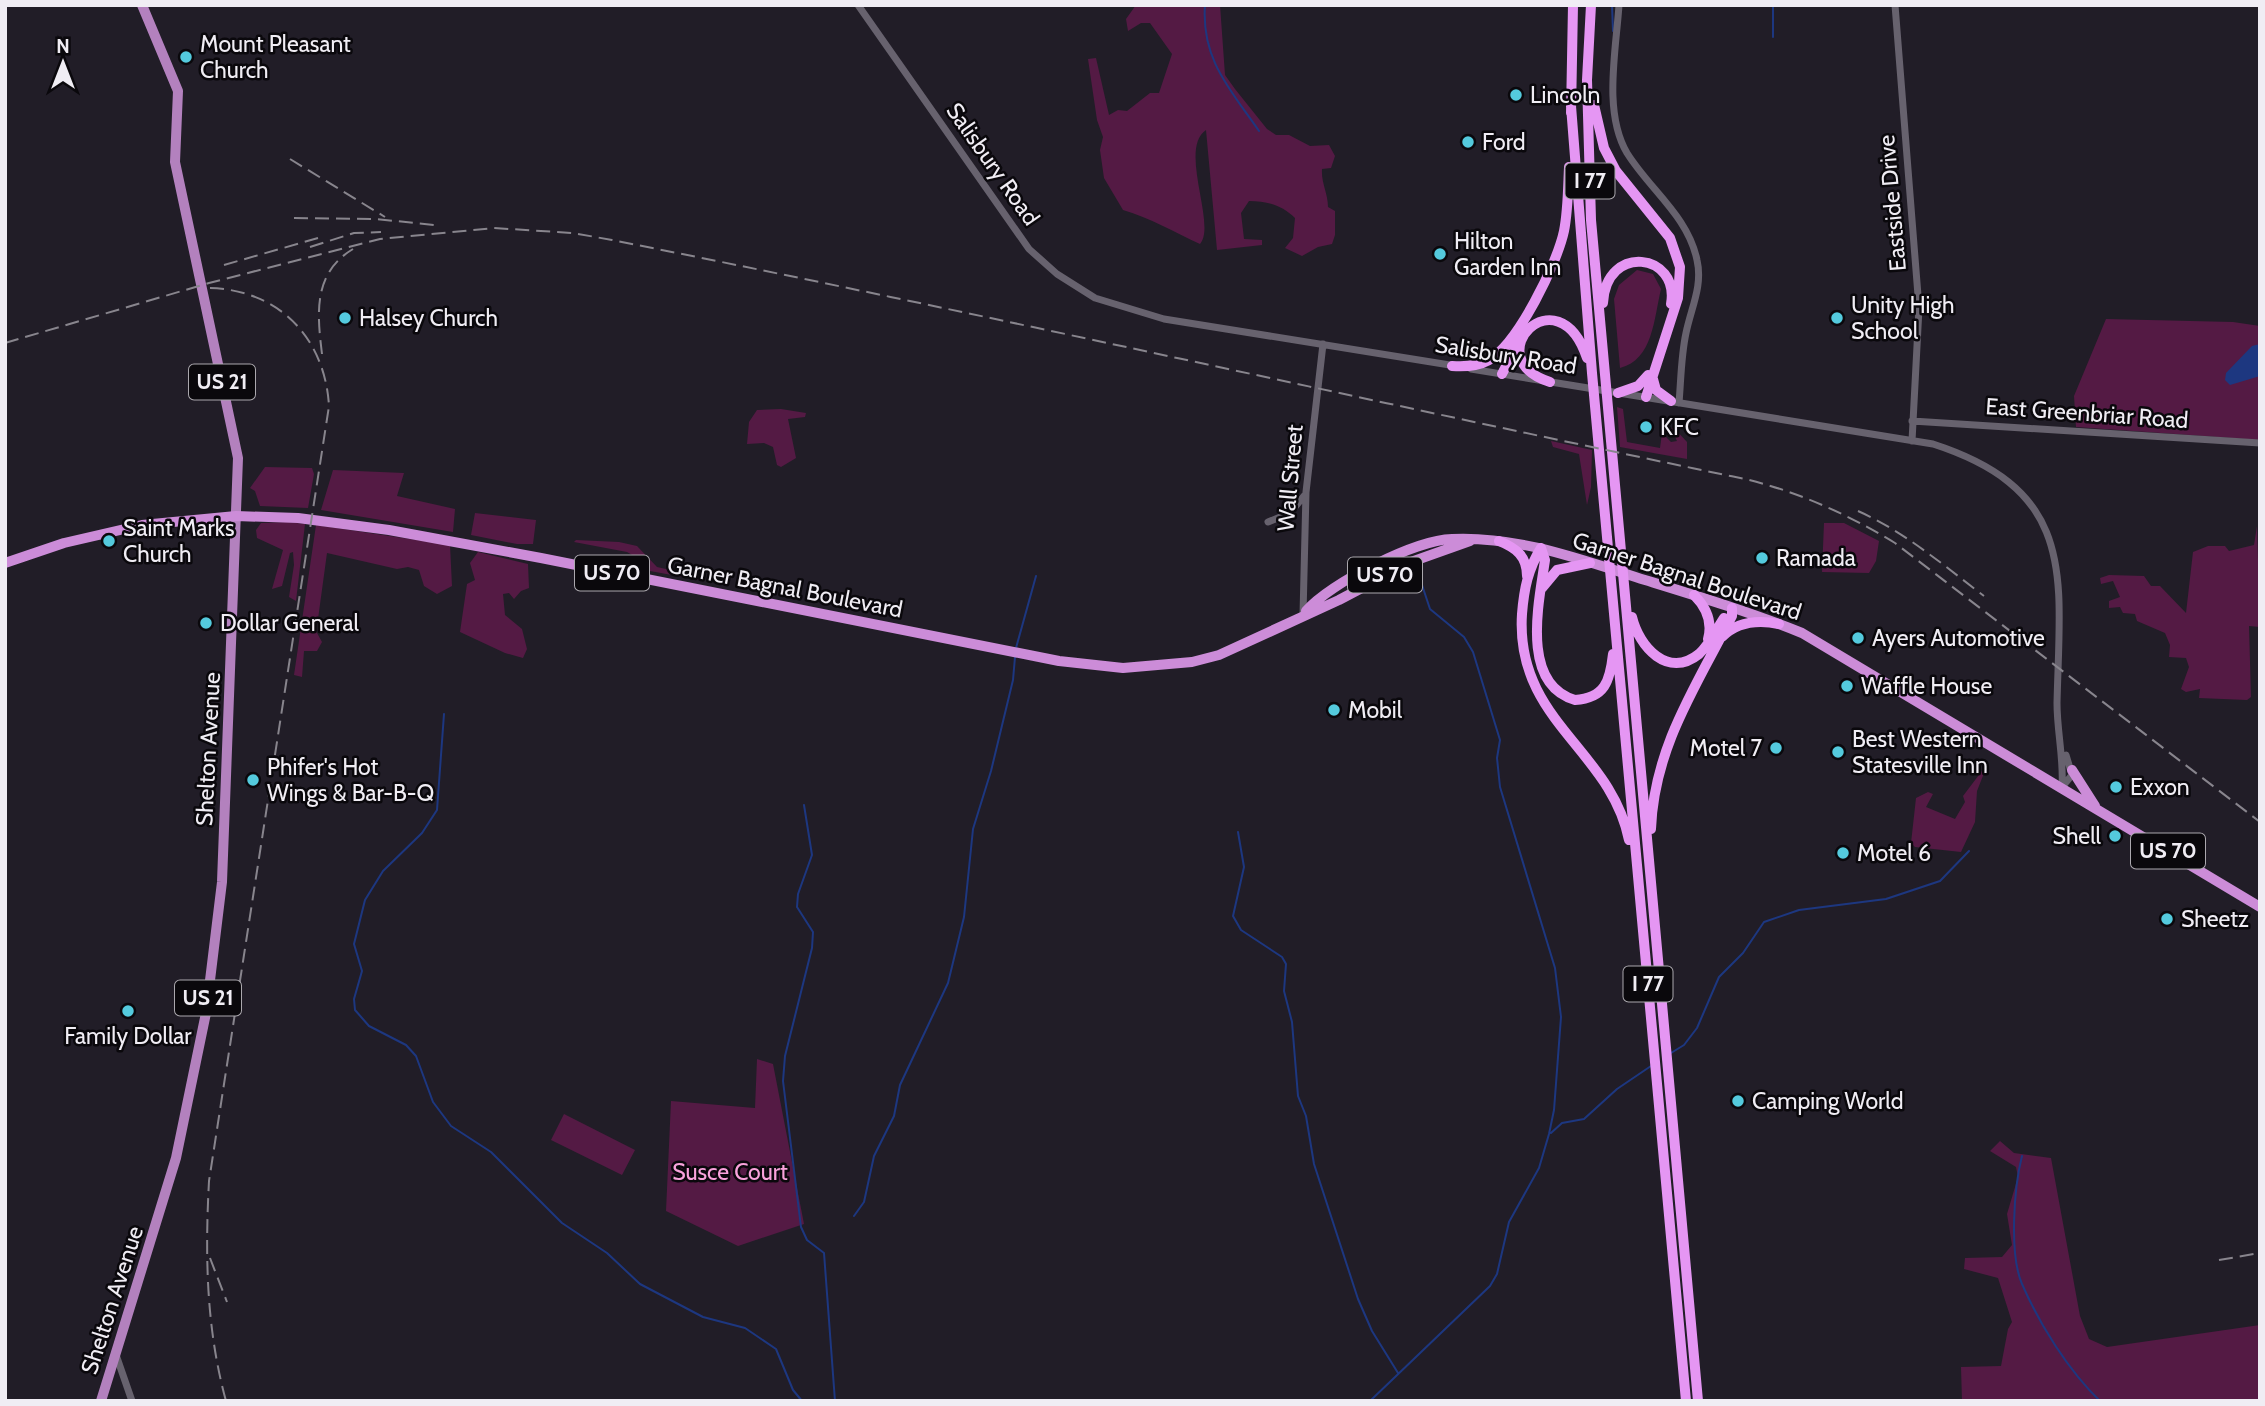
<svg xmlns="http://www.w3.org/2000/svg" width="2265" height="1406" font-family="Cabin,sans-serif">
<rect width="100%" height="100%" fill="#211d27"/>
<path fill="#541a44" d="M 1136,5 L 1220,5 L 1225,75 L 1235,89 L 1267,129 L 1276,135 L 1289,135 L 1310,146 L 1329,145 L 1335,156 L 1331,168 L 1322,169 C 1321,183 1328,193 1328,207 L 1335,211 L 1335,235 L 1332,244 L 1318,247 L 1302,256 L 1285,248 L 1293,238 L 1295,218 C 1282,205 1267,201 1249,201 L 1241,213 L 1244,239 L 1262,240 L 1262,245 L 1217,250 L 1206,130 C 1178,149 1217,225 1200,244 C 1174,232 1150,218 1123,210 L 1104,178 L 1100,150 L 1103,137 L 1097,120 L 1088,59 L 1096,58 L 1109,115 L 1118,110 L 1127,111 L 1150,93 L 1159,93 L 1172,54 L 1150,23 L 1141,23 L 1128,31 L 1126,19 Z
M 1637,270 L 1653,274 L 1661,289 C 1654,318 1653,360 1620,368 L 1614,299 L 1619,285 Z
M 2106,319 L 2233,322 L 2260,326 L 2260,440 L 2076,427 L 2074,396 Z
M 1617,407 L 1623,409 L 1627,442 L 1660,448 L 1662,433 L 1671,442 L 1677,441 L 1671,428 L 1674,428 L 1687,442 L 1687,459 L 1620,447 Z
M 781,409 L 806,413 L 805,417 L 788,419 L 796,458 L 781,467 L 777,465 L 773,447 L 764,443 L 747,444 L 749,422 L 757,410 Z
M 1551,441 L 1592,450 L 1591,487 L 1587,505 L 1579,454 L 1553,447 Z
M 265,467 L 312,468 L 314,474 L 308,508 L 260,506 L 255,491 L 250,488 Z
M 333,470 L 404,473 L 397,496 L 455,509 L 453,532 L 321,510 Z
M 475,513 L 536,520 L 533,544 L 517,544 L 471,535 Z
M 288,522 L 305,524 L 296,601 L 289,597 L 294,565 L 293,552 L 290,553 L 282,586 L 272,589 L 283,550 L 257,538 L 256,530 L 261,523 Z
M 1824,523 L 1844,523 L 1879,541 L 1876,561 L 1869,573 L 1822,572 Z
M 316,525 L 450,545 L 452,586 L 437,594 L 424,586 L 419,570 L 408,567 L 397,569 L 327,553 L 318,619 L 311,622 L 322,642 L 317,651 L 304,651 L 302,677 L 294,675 Z
M 2257,526 L 2260,627 L 2249,626 L 2251,697 L 2247,700 L 2199,698 L 2200,689 L 2186,692 L 2181,689 L 2189,667 L 2186,658 L 2169,657 L 2170,645 L 2165,633 L 2137,621 L 2135,614 L 2123,613 L 2120,607 L 2109,608 L 2109,601 L 2120,597 L 2113,581 L 2101,584 L 2100,578 L 2109,575 L 2144,576 L 2151,586 L 2160,586 L 2186,613 L 2193,552 L 2208,546 L 2225,546 L 2229,551 L 2254,545 Z
M 576,540 L 619,542 L 637,546 L 657,567 L 697,576 L 699,580 L 650,571 L 641,560 L 627,552 L 574,542 Z
M 478,552 L 528,564 L 529,588 L 521,591 L 514,599 L 509,593 L 503,594 L 505,615 L 522,629 L 527,649 L 523,658 L 505,653 L 460,632 L 467,584 L 475,580 L 470,563 Z
M 1988,763 L 1977,791 L 1975,822 L 1961,852 L 1915,847 L 1911,843 L 1916,798 L 1928,792 L 1933,794 L 1926,807 L 1955,819 L 1965,802 L 1963,796 Z
M 757,1059 L 773,1064 L 804,1224 L 738,1246 L 666,1211 L 671,1101 L 755,1108 Z
M 564,1114 L 635,1150 L 622,1175 L 551,1140 Z
M 2000,1141 L 2014,1153 L 2051,1158 L 2080,1316 L 2089,1339 L 2107,1347 L 2260,1325 L 2260,1401 L 1962,1401 L 1961,1367 L 2001,1366 L 2008,1329 L 2012,1322 L 1998,1278 L 1964,1269 L 1965,1258 L 2002,1257 L 2012,1245 L 2007,1214 L 2018,1177 L 2016,1167 L 1990,1151 Z"/>
<path fill="#1d3780" d="M 2260,344 L 2260,376 L 2230,385 L 2225,380 L 2226,373 L 2252,346 Z"/>
<g fill="none" stroke-linecap="round" stroke-linejoin="round">
<path stroke="#1d3780" stroke-width="2" d="M 1205,5 C 1201,59 1230,89 1259,131
M 1612,5 L 1613,31
M 1773,5 L 1773,37
M 1016,648 L 1036,576
M 444,714 L 437,810 L 422,833 L 383,871 L 365,900 L 354,944 L 362,971 L 354,999 L 355,1010 L 369,1026 L 406,1045 L 416,1056 L 433,1102 L 451,1126 L 491,1152 L 562,1223 L 607,1253 L 640,1284 L 703,1317 L 745,1328 L 776,1349 L 793,1390 L 802,1401
M 804,805 L 812,855 L 798,894 L 797,907 L 813,932 L 812,948 L 785,1056 L 783,1081 L 801,1227 L 807,1240 L 824,1253 L 835,1401
M 1238,832 L 1244,867 L 1233,916 L 1241,930 L 1282,957 L 1286,964 L 1284,991 L 1292,1022 L 1298,1096 L 1306,1116 L 1314,1164 L 1358,1299 L 1372,1331 L 1398,1373
M 1671,1053 L 1684,1045 L 1697,1028 L 1719,977 L 1743,953 L 1764,922 L 1799,910 L 1886,899 L 1940,881 L 1969,851
M 1551,1133 L 1562,1123 L 1584,1119 L 1617,1089 L 1651,1066
M 2022,1156 C 2014,1187 2009,1254 2022,1284 C 2040,1325 2068,1370 2100,1401
M 854,1216 L 864,1202 L 874,1156 L 894,1116 L 900,1085 L 948,983 L 964,917 L 973,829 L 991,771 L 1013,680 L 1015,657
M 1370,1401 L 1490,1286 L 1497,1274 L 1509,1222 L 1539,1168 L 1549,1134 L 1554,1110 L 1561,1017 L 1555,968 L 1500,787 L 1497,758 L 1500,740 L 1473,652 L 1464,637 L 1430,609 L 1421,582"/>
<path stroke="#67626e" stroke-width="7" d="M 858,5 L 1029,249 L 1057,274 L 1095,298 L 1164,319 L 1456,366
M 1619,5 C 1616,51 1603,112 1627,153 C 1650,190 1688,216 1697,260 C 1703,286 1691,308 1686,333 C 1681,356 1681,380 1679,403
M 1895,5 L 1919,308 L 1912,441
M 1471,369 L 1933,444 C 2078,491 2060,576 2057,703 C 2057,732 2064,759 2062,788
M 1912,421 L 2260,443
M 1268,522 L 1290,513 L 1304,496
M 1303,615 L 1306,492 L 1323,344
M 2062,787 L 2072,775 L 2066,755
M 115,1352 L 132,1401"/>
<path stroke="#b381be" stroke-width="10" d="M 101,1401 L 176,1158 L 206,1013 L 222,882 L 238,458 L 175,162 L 178,91 L 142,5"/>
<path stroke="#cc8cd8" stroke-width="10" d="M 5,563 L 64,543 L 142,525 L 236,516 L 298,518 L 389,530 L 541,558 L 1059,661 L 1123,668 L 1192,662 L 1219,655 L 1339,600 L 1411,562 L 1470,541
M 1306,611 C 1330,583 1415,540 1452,539 C 1519,536 1582,560 1645,580 C 1697,596 1750,612 1802,633 L 2260,907
M 2072,770 L 2095,806"/>
<path stroke="#e596f3" stroke-width="10" d="M 1591,5 L 1587,80 L 1591,220 L 1698,1401
M 1594,105 L 1604,148 L 1616,171 L 1670,238 L 1680,267 L 1678,298 L 1646,397
M 1571,106 L 1592,373 L 1686,1401
M 1571,113 L 1573,5
M 1603,303 C 1606,243 1680,253 1671,304
M 1452,366 C 1465,367 1478,366 1489,360 C 1518,343 1557,264 1564,231 C 1568,211 1568,189 1569,167
M 1502,374 L 1517,345
M 1653,379 L 1656,390 L 1671,401
M 1550,382 C 1475,358 1558,271 1587,358
M 1618,393 L 1638,386 L 1648,375
M 1499,541 C 1516,548 1527,556 1527,576
M 1541,548 C 1528,569 1524,589 1522,614 C 1515,721 1611,749 1629,840
M 1541,548 L 1545,560 C 1539,602 1520,684 1575,700 C 1605,698 1610,681 1613,654
M 1542,588 L 1557,570 L 1590,563
M 1694,595 C 1706,607 1713,621 1708,639
M 1632,617 C 1639,647 1668,679 1699,654 C 1709,645 1716,630 1724,618
M 1722,637 C 1738,621 1759,620 1779,624
M 1651,829 C 1654,748 1696,686 1732,616 L 1732,608"/>
<path stroke="#88858d" stroke-width="2" stroke-dasharray="14 7" stroke-linecap="butt" d="M 290,159 L 385,217
M 294,218 L 376,219 L 434,225
M 310,247 L 354,233 L 381,232
M 224,265 L 318,238
M 210,288 C 279,290 325,338 329,406 L 209,1181 C 205,1255 206,1328 226,1401
M 5,343 L 209,283 L 380,239 L 494,228 L 573,233 L 612,240 C 991,315 1367,401 1745,479 C 1799,492 1847,514 1895,543 L 2260,822
M 322,354 C 317,313 313,273 353,249
M 1858,511 C 1905,532 1943,565 1984,596
M 210,1258 L 227,1302
M 2219,1260 L 2260,1253"/>
</g>
<g fill="#54cadd" stroke="#0a080c" stroke-width="2.5">
<circle cx="186" cy="57" r="7"/>
<circle cx="1516" cy="95" r="7"/>
<circle cx="1468" cy="142" r="7"/>
<circle cx="1440" cy="254" r="7"/>
<circle cx="345" cy="318" r="7"/>
<circle cx="1837" cy="318" r="7"/>
<circle cx="1646" cy="427" r="7"/>
<circle cx="109" cy="541" r="7"/>
<circle cx="1762" cy="558" r="7"/>
<circle cx="206" cy="623" r="7"/>
<circle cx="1858" cy="638" r="7"/>
<circle cx="1847" cy="686" r="7"/>
<circle cx="1334" cy="710" r="7"/>
<circle cx="1776" cy="748" r="7"/>
<circle cx="1838" cy="752" r="7"/>
<circle cx="253" cy="780" r="7"/>
<circle cx="2116" cy="787" r="7"/>
<circle cx="2115" cy="836" r="7"/>
<circle cx="1843" cy="853" r="7"/>
<circle cx="2167" cy="919" r="7"/>
<circle cx="128" cy="1011" r="7"/>
<circle cx="1738" cy="1101" r="7"/>
</g>
<g text-anchor="middle" stroke-width="5" stroke-linejoin="round" paint-order="stroke">
<g fill="#0a080c" stroke="#aba8ae" stroke-width="2">
<rect x="1565.5" y="163.5" width="49" height="35" rx="5"/>
<rect x="189" y="364.5" width="66" height="35" rx="5"/>
<rect x="575" y="555.5" width="74" height="35" rx="5"/>
<rect x="1348" y="557.5" width="74" height="35" rx="5"/>
<rect x="2131" y="833.5" width="74" height="35" rx="5"/>
<rect x="1623.5" y="966.5" width="49" height="35" rx="5"/>
<rect x="175" y="980.5" width="66" height="35" rx="5"/>
</g>
<g font-size="21" font-weight="bold" fill="#f0edf4">
<text x="1590" y="188">I 77</text>
<text x="222" y="389">US 21</text>
<text x="612" y="580">US 70</text>
<text x="1385" y="582">US 70</text>
<text x="2168" y="858">US 70</text>
<text x="1648" y="991">I 77</text>
<text x="208" y="1005">US 21</text>
</g>
<g font-size="23" fill="#f0edf4" stroke="#0a080c" text-anchor="start">
<text x="200" y="52">Mount Pleasant<tspan x="200" dy="26">Church</tspan></text>
<text x="1530" y="103">Lincoln</text>
<text x="1482" y="150">Ford</text>
<text x="1454" y="249">Hilton<tspan x="1454" dy="26">Garden Inn</tspan></text>
<text x="1851" y="313">Unity High<tspan x="1851" dy="26">School</tspan></text>
<text x="359" y="326">Halsey Church</text>
<text x="1660" y="435">KFC</text>
<text x="123" y="536">Saint Marks<tspan x="123" dy="26">Church</tspan></text>
<text x="1776" y="566">Ramada</text>
<text x="220" y="631">Dollar General</text>
<text x="1872" y="646">Ayers Automotive</text>
<text x="1861" y="694">Waffle House</text>
<text x="1348" y="718">Mobil</text>
<text x="1852" y="747">Best Western<tspan x="1852" dy="26">Statesville Inn</tspan></text>
<text x="1762" y="756" text-anchor="end">Motel 7</text>
<text x="267" y="775">Phifer's Hot<tspan x="267" dy="26">Wings &amp; Bar-B-Q</tspan></text>
<text x="2130" y="795">Exxon</text>
<text x="2101" y="844" text-anchor="end">Shell</text>
<text x="1857" y="861">Motel 6</text>
<text x="2181" y="927">Sheetz</text>
<text x="128" y="1044" text-anchor="middle">Family Dollar</text>
<text x="1752" y="1109">Camping World</text>
</g>
<g font-size="23" fill="#f0edf4" stroke="#0a080c">
<text transform="translate(993 164) rotate(55)" y="8">Salisbury Road</text>
<text transform="translate(1892 203) rotate(-95)" y="8">Eastside Drive</text>
<text transform="translate(1506 355) rotate(9)" y="8">Salisbury Road</text>
<text transform="translate(2087 413) rotate(4)" y="8">East Greenbriar Road</text>
<text transform="translate(1290 478) rotate(-85)" y="8">Wall Street</text>
<text transform="translate(1687 576) rotate(18)" y="8">Garner Bagnal Boulevard</text>
<text transform="translate(785 587) rotate(11)" y="8">Garner Bagnal Boulevard</text>
<text transform="translate(208 749) rotate(-87)" y="8">Shelton Avenue</text>
<text transform="translate(112 1300) rotate(-72)" y="8">Shelton Avenue</text>
</g>
<g font-size="23" fill="#f9a2dc" stroke="#0a080c">
<text x="730" y="1180">Susce Court</text>
</g>
</g>
<rect width="2265" height="1406" fill="none" stroke="#f0edf4" stroke-width="14"/>
<g transform="translate(63 63)" stroke="#0a080c" stroke-width="5" paint-order="stroke">
<path d="M0-5L12 26L0 18L-12 26Z" fill="#f0edf4"/>
<text y="-10" font-size="19" font-weight="bold" text-anchor="middle" fill="#f0edf4">N</text>
</g>
</svg>
